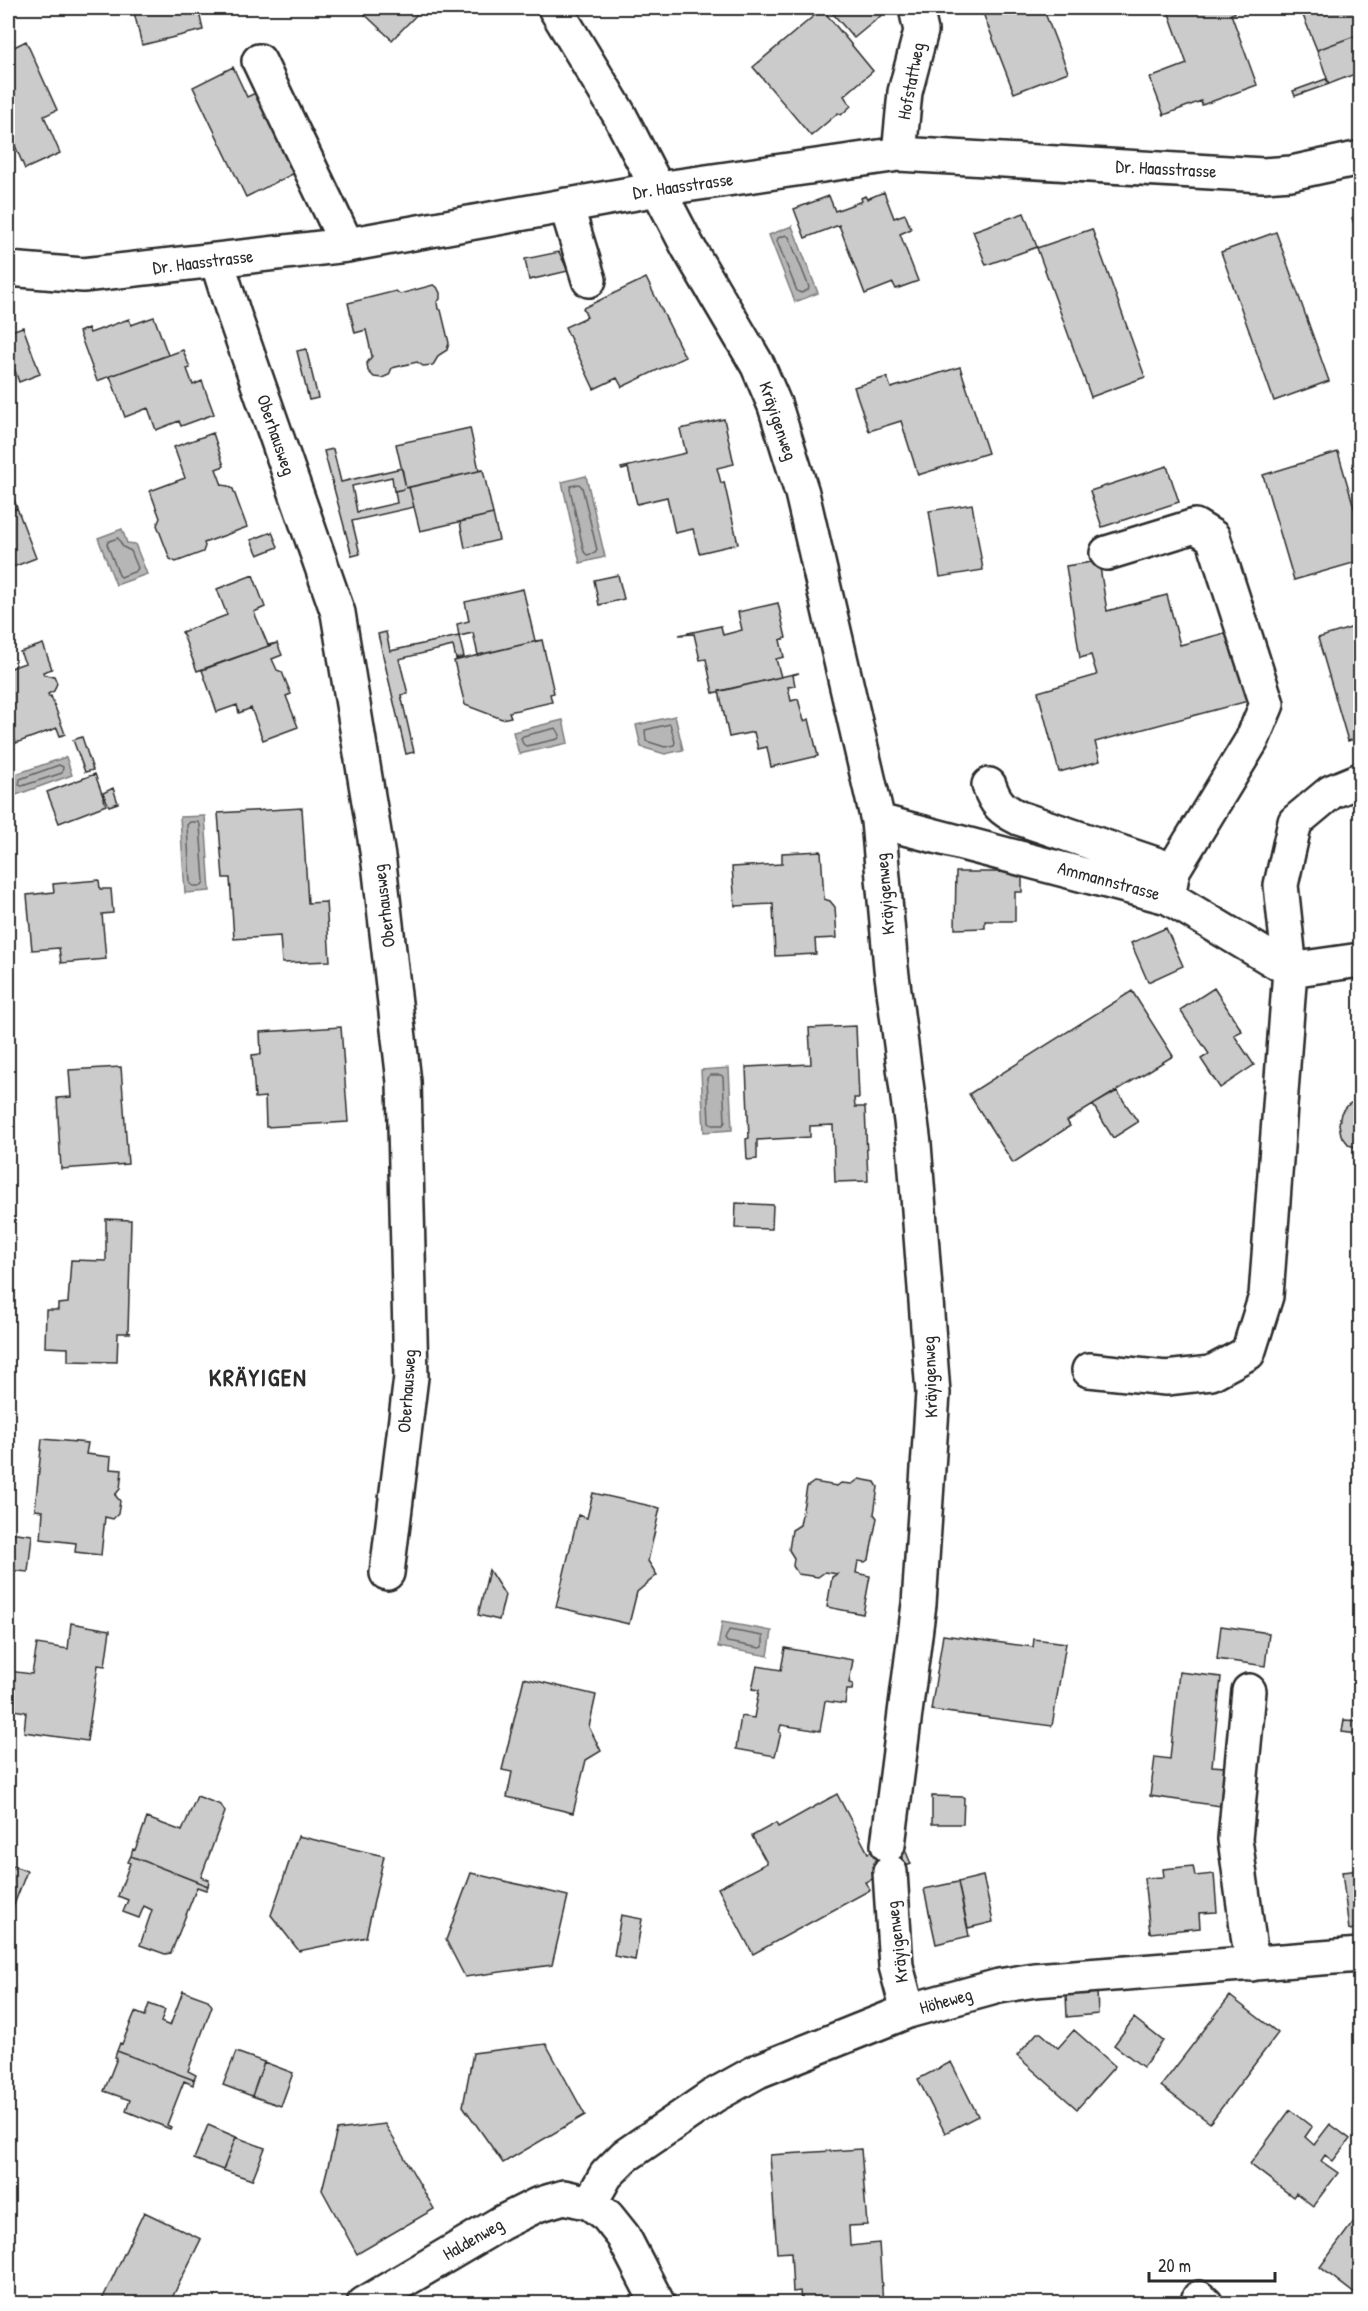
<svg xmlns="http://www.w3.org/2000/svg" width="1368" height="2311" font-family="'Patrick Hand',sans-serif">
<rect width="100%" height="100%" fill="#fff"/>
<filter id="ink" filterUnits="userSpaceOnUse"><feTurbulence type="fractalNoise" baseFrequency=".0167" numOctaves="2"/><feDisplacementMap in="SourceGraphic" scale="12" xChannelSelector="R" yChannelSelector="G"/><feConvolveMatrix kernelMatrix="1 2 1 2 8 2 1 2 1" color-interpolation-filters="sRGB"/></filter>
<g filter="url(#ink)">
<path fill="#b6b6b6" stroke="#7e7e7e" stroke-width="1.5" d="M 792,226 L 818,293 L 795,302 L 769,235 Z
M 586,476 L 605,557 L 580,563 L 562,482 Z
M 122,529 L 127,543 L 135,544 L 147,574 L 116,585 L 98,538 Z
M 675,716 L 683,750 L 665,754 L 641,747 L 636,725 Z
M 563,720 L 568,743 L 519,754 L 513,732 Z
M 66,757 L 72,775 L 16,795 L 10,776 Z
M 205,816 L 210,891 L 185,893 L 180,817 Z
M 729,1068 L 732,1130 L 704,1132 L 701,1070 Z
M 722,1622 L 772,1631 L 768,1656 L 718,1647 Z"/>
<g fill="none" stroke-linecap="round" stroke-linejoin="round">
<path stroke="#636363" stroke-width="1.5" d="M 786,235 L 789,237 L 809,287 L 808,290 L 801,293 L 797,291 L 777,241 L 778,238 Z
M 579,484 L 582,487 L 597,550 L 595,553 L 587,555 L 584,552 L 570,489 L 571,486 Z
M 118,538 L 123,547 L 131,551 L 138,568 L 136,571 L 121,577 L 119,575 L 107,544 L 109,541 Z
M 670,724 L 675,742 L 674,745 L 665,747 L 646,741 L 645,730 Z
M 556,728 L 560,735 L 558,739 L 526,746 L 523,744 L 521,738 L 523,736 Z
M 59,765 L 63,767 L 62,773 L 22,786 L 19,785 L 20,779 Z
M 190,822 L 198,822 L 200,825 L 204,882 L 201,886 L 193,886 L 190,883 L 187,825 Z
M 710,1075 L 721,1075 L 723,1077 L 725,1122 L 723,1125 L 712,1125 L 709,1123 L 707,1078 Z
M 729,1630 L 763,1636 L 763,1647 L 760,1648 L 727,1642 L 725,1639 Z"/>
</g>
<path fill="#cbcbcb" stroke="#2b2b2b" stroke-width="1.5" fill-rule="evenodd" d="M 133,8 L 198,8 L 203,30 L 142,45 Z
M 358,8 L 423,8 L 392,40 Z
M 828,8 L 877,8 L 883,14 L 854,38 Z
M 981,8 L 1043,8 L 1068,72 L 1014,93 Z
M 1167,8 L 1233,8 L 1235,13 L 1231,14 L 1257,85 L 1202,105 L 1201,101 L 1164,115 L 1150,78 L 1187,64 Z
M 1300,8 L 1360,8 L 1360,34 L 1317,50 Z
M 822,9 L 873,71 L 844,96 L 851,106 L 841,115 L 838,113 L 811,136 L 753,67 Z
M 1360,34 L 1360,72 L 1329,84 L 1317,50 Z
M 26,41 L 57,110 L 44,116 L 60,153 L 25,169 L 8,129 L 8,50 Z
M 233,67 L 247,97 L 264,89 L 303,169 L 246,197 L 193,87 Z
M 1326,79 L 1329,84 L 1295,96 L 1293,91 Z
M 884,192 L 894,218 L 905,214 L 911,229 L 900,234 L 918,281 L 896,289 L 893,283 L 865,294 L 839,225 L 805,238 L 794,209 L 829,196 L 835,211 L 862,201 L 861,198 L 865,196 L 867,199 Z
M 1024,213 L 1037,247 L 986,265 L 973,231 Z
M 1360,214 L 1360,242 L 1352,218 Z
M 1092,229 L 1145,377 L 1091,397 L 1037,248 Z
M 1276,232 L 1329,381 L 1274,401 L 1221,252 Z
M 559,252 L 568,271 L 529,280 L 525,259 Z
M 646,278 L 685,357 L 622,387 L 617,378 L 594,389 L 565,327 L 587,317 L 583,308 Z
M 433,285 L 437,287 L 440,293 L 440,299 L 437,302 L 438,309 L 441,310 L 449,343 L 447,350 L 439,355 L 433,365 L 423,366 L 417,362 L 392,368 L 389,375 L 382,378 L 374,377 L 368,371 L 367,363 L 372,356 L 366,330 L 355,333 L 348,303 L 396,291 L 400,294 Z
M 154,317 L 168,355 L 97,381 L 79,332 L 88,328 L 90,333 L 129,319 L 131,325 Z
M 23,327 L 40,374 L 19,382 L 8,351 L 8,332 Z
M 306,349 L 318,398 L 309,400 L 297,351 Z
M 183,350 L 190,368 L 187,369 L 193,385 L 202,381 L 214,414 L 181,426 L 179,421 L 156,430 L 148,408 L 125,417 L 110,376 Z
M 960,367 L 988,453 L 918,475 L 901,421 L 869,431 L 854,387 L 887,377 L 891,388 Z
M 724,419 L 734,464 L 717,468 L 721,483 L 724,482 L 738,544 L 699,553 L 693,529 L 675,533 L 667,497 L 637,504 L 628,468 L 622,470 L 621,468 L 686,453 L 680,429 Z
M 470,428 L 479,470 L 483,470 L 406,488 L 396,444 Z
M 213,433 L 224,466 L 216,469 L 222,485 L 228,486 L 233,489 L 247,527 L 204,543 L 205,546 L 203,552 L 176,562 L 170,559 L 157,525 L 160,518 L 150,491 L 185,478 L 174,447 Z
M 333,449 L 341,482 L 402,468 L 406,488 L 409,487 L 414,507 L 352,521 L 360,554 L 352,556 L 324,451 ZM 392,477 L 394,491 L 404,489 L 395,491 L 397,503 L 357,512 L 352,486 Z
M 1338,452 L 1360,528 L 1360,561 L 1294,580 L 1263,475 Z
M 1167,466 L 1179,502 L 1102,527 L 1090,491 Z
M 483,470 L 493,514 L 420,531 L 409,487 Z
M 8,481 L 17,508 L 8,512 Z
M 972,504 L 983,570 L 940,577 L 929,511 Z
M 17,508 L 36,558 L 8,569 L 8,512 Z
M 493,514 L 499,540 L 465,548 L 460,522 Z
M 272,532 L 278,547 L 258,555 L 251,540 Z
M 1099,561 L 1107,611 L 1167,595 L 1180,645 L 1229,632 L 1248,701 L 1095,742 L 1100,761 L 1059,772 L 1038,692 L 1097,675 L 1091,655 L 1080,658 L 1066,566 Z
M 253,575 L 265,607 L 254,612 L 268,645 L 277,643 L 197,671 L 182,632 L 227,615 L 217,589 Z
M 618,575 L 624,599 L 599,605 L 594,580 Z
M 523,589 L 535,641 L 542,640 L 478,655 L 473,633 L 459,636 L 457,624 L 469,621 L 465,602 Z
M 778,603 L 786,638 L 780,640 L 784,657 L 776,659 L 781,677 L 713,693 L 706,659 L 700,660 L 694,634 L 679,635 L 721,626 L 723,635 L 742,630 L 738,612 Z
M 1360,625 L 1360,737 L 1348,741 L 1318,638 Z
M 386,632 L 390,651 L 459,636 L 464,657 L 456,659 L 453,646 L 399,659 L 408,694 L 401,695 L 414,752 L 406,754 L 378,634 Z
M 542,640 L 554,693 L 550,694 L 552,702 L 509,712 L 511,717 L 502,719 L 465,705 L 454,661 Z
M 277,643 L 282,655 L 272,659 L 277,670 L 282,672 L 291,694 L 286,696 L 298,727 L 263,740 L 251,708 L 239,713 L 237,705 L 217,712 L 202,670 Z
M 43,644 L 52,669 L 43,672 L 44,675 L 54,676 L 57,683 L 54,691 L 48,694 L 49,697 L 51,696 L 65,734 L 60,736 L 57,728 L 16,743 L 8,721 L 8,669 L 25,663 L 20,652 Z
M 799,673 L 793,675 L 795,686 L 788,687 L 791,701 L 798,699 L 804,721 L 809,719 L 818,756 L 771,767 L 767,747 L 758,749 L 754,732 L 729,737 L 719,691 L 798,673 Z
M 8,721 L 16,743 L 8,746 Z
M 82,737 L 93,770 L 85,772 L 73,740 Z
M 95,774 L 106,805 L 59,823 L 47,792 Z
M 113,788 L 118,803 L 109,806 L 103,793 Z
M 302,808 L 308,903 L 326,902 L 330,961 L 282,963 L 280,936 L 234,939 L 230,878 L 223,878 L 218,813 Z
M 821,851 L 824,899 L 830,901 L 835,907 L 837,938 L 815,939 L 816,954 L 775,956 L 773,904 L 735,906 L 732,867 L 782,864 L 782,853 Z
M 956,872 L 1022,872 L 1022,892 L 1015,892 L 1015,921 L 985,921 L 985,928 L 955,929 Z
M 99,880 L 100,889 L 111,889 L 113,913 L 102,914 L 106,959 L 61,963 L 59,948 L 32,950 L 27,895 L 54,892 L 53,884 Z
M 1166,928 L 1183,966 L 1148,982 L 1131,943 Z
M 1214,988 L 1242,1031 L 1234,1035 L 1254,1065 L 1220,1088 L 1201,1059 L 1209,1054 L 1180,1010 Z
M 1132,991 L 1173,1056 L 1067,1121 L 1070,1126 L 1013,1163 L 969,1094 Z
M 856,1026 L 859,1098 L 854,1098 L 855,1107 L 865,1107 L 868,1181 L 835,1182 L 833,1125 L 810,1126 L 810,1137 L 757,1140 L 757,1159 L 747,1160 L 746,1139 L 749,1138 L 746,1067 L 811,1064 L 809,1028 Z
M 341,1027 L 348,1122 L 266,1127 L 265,1097 L 255,1098 L 252,1055 L 261,1054 L 260,1032 Z
M 121,1067 L 128,1164 L 61,1169 L 57,1098 L 71,1097 L 69,1070 Z
M 1117,1091 L 1138,1122 L 1113,1138 L 1093,1105 Z
M 1360,1098 L 1360,1149 L 1349,1145 L 1341,1135 L 1339,1124 L 1341,1113 L 1349,1104 Z
M 736,1203 L 773,1205 L 772,1229 L 735,1228 Z
M 106,1219 L 131,1220 L 128,1332 L 131,1333 L 118,1333 L 117,1362 L 68,1361 L 68,1348 L 45,1347 L 46,1310 L 58,1310 L 58,1304 L 68,1303 L 71,1260 L 106,1261 Z
M 42,1439 L 88,1443 L 86,1454 L 111,1457 L 110,1469 L 122,1470 L 120,1489 L 115,1495 L 120,1501 L 118,1514 L 113,1519 L 105,1517 L 101,1555 L 75,1552 L 76,1543 L 41,1539 L 43,1511 L 35,1510 Z
M 859,1479 L 875,1482 L 878,1487 L 874,1514 L 877,1518 L 869,1559 L 865,1562 L 858,1561 L 856,1573 L 870,1576 L 863,1614 L 827,1607 L 832,1577 L 837,1574 L 825,1572 L 818,1577 L 798,1574 L 793,1566 L 794,1558 L 789,1550 L 792,1530 L 800,1525 L 807,1487 L 814,1482 L 837,1486 L 841,1483 L 852,1484 Z
M 593,1493 L 660,1508 L 648,1561 L 657,1575 L 637,1592 L 629,1624 L 556,1607 L 578,1515 L 587,1518 Z
M 8,1532 L 32,1535 L 28,1572 L 8,1570 Z
M 489,1570 L 505,1595 L 499,1620 L 478,1615 Z
M 71,1623 L 110,1630 L 105,1666 L 98,1665 L 87,1741 L 24,1732 L 26,1712 L 8,1709 L 8,1671 L 32,1674 L 37,1644 L 68,1649 Z
M 1221,1626 L 1269,1633 L 1265,1666 L 1217,1659 Z
M 943,1635 L 1033,1647 L 1034,1639 L 1066,1643 L 1052,1726 L 931,1710 Z
M 785,1648 L 853,1660 L 849,1683 L 853,1684 L 852,1690 L 847,1690 L 845,1704 L 825,1701 L 820,1731 L 781,1725 L 779,1732 L 781,1733 L 775,1756 L 736,1749 L 741,1716 L 754,1718 L 759,1690 L 752,1689 L 757,1666 L 781,1670 Z
M 1179,1672 L 1221,1677 L 1212,1766 L 1225,1767 L 1220,1806 L 1150,1796 L 1155,1757 L 1170,1759 Z
M 524,1678 L 596,1695 L 589,1727 L 601,1751 L 586,1760 L 573,1813 L 507,1797 L 512,1772 L 502,1770 Z
M 1344,1720 L 1360,1721 L 1360,1768 L 1355,1768 L 1358,1734 L 1342,1732 Z
M 837,1794 L 868,1853 L 901,1840 L 911,1864 L 865,1882 L 870,1890 L 753,1954 L 718,1888 L 767,1863 L 752,1836 L 776,1823 L 778,1827 Z
M 197,1796 L 221,1805 L 225,1812 L 201,1877 L 209,1880 L 208,1886 L 131,1856 L 133,1849 L 135,1850 L 147,1818 L 182,1831 Z
M 932,1796 L 964,1797 L 963,1824 L 932,1824 Z
M 298,1836 L 384,1856 L 366,1937 L 299,1951 L 271,1915 Z
M 131,1856 L 208,1886 L 206,1890 L 197,1887 L 171,1953 L 165,1954 L 140,1945 L 152,1910 L 144,1906 L 139,1918 L 123,1912 L 128,1900 L 118,1896 L 130,1863 L 128,1862 Z
M 8,1864 L 27,1871 L 12,1910 L 8,1908 Z
M 1193,1866 L 1195,1876 L 1214,1874 L 1217,1912 L 1199,1913 L 1200,1928 L 1150,1933 L 1144,1878 L 1164,1877 L 1163,1869 Z
M 1360,1870 L 1360,1928 L 1349,1930 L 1342,1872 Z
M 471,1873 L 568,1896 L 552,1965 L 465,1977 L 446,1940 Z
M 983,1876 L 993,1922 L 968,1928 L 958,1882 Z
M 958,1882 L 969,1936 L 936,1944 L 924,1889 Z
M 621,1915 L 642,1919 L 635,1960 L 614,1956 Z
M 183,1991 L 208,2000 L 212,2006 L 188,2071 L 196,2075 L 194,2080 L 117,2051 L 120,2043 L 122,2044 L 135,2012 L 145,2016 L 149,2004 L 165,2010 L 161,2022 L 170,2026 Z
M 1097,1991 L 1098,2014 L 1067,2017 L 1066,1994 Z
M 1230,1996 L 1278,2033 L 1210,2123 L 1161,2086 Z
M 1134,2018 L 1163,2041 L 1143,2067 L 1114,2045 Z
M 1074,2030 L 1115,2066 L 1077,2109 L 1017,2056 L 1037,2033 L 1041,2033 L 1058,2048 Z
M 546,2044 L 585,2115 L 503,2163 L 463,2106 L 473,2053 Z
M 117,2051 L 194,2080 L 193,2085 L 184,2081 L 167,2125 L 171,2127 L 170,2129 L 126,2111 L 130,2100 L 104,2091 L 117,2058 L 115,2057 Z
M 236,2052 L 264,2062 L 252,2096 L 223,2085 Z
M 264,2062 L 293,2073 L 281,2106 L 252,2096 Z
M 951,2062 L 978,2116 L 945,2133 L 918,2079 Z
M 1290,2110 L 1312,2127 L 1305,2137 L 1314,2145 L 1330,2124 L 1350,2139 L 1333,2161 L 1325,2155 L 1321,2161 L 1338,2173 L 1313,2206 L 1296,2193 L 1293,2197 L 1250,2164 Z
M 385,2124 L 434,2209 L 357,2254 L 322,2190 L 337,2130 Z
M 208,2125 L 236,2137 L 223,2170 L 194,2159 Z
M 236,2137 L 265,2148 L 252,2180 L 223,2170 Z
M 861,2149 L 867,2225 L 849,2226 L 850,2246 L 879,2243 L 883,2304 L 801,2304 L 800,2291 L 793,2292 L 791,2252 L 777,2253 L 770,2155 Z
M 144,2212 L 201,2239 L 171,2300 L 178,2304 L 100,2304 Z
M 1360,2213 L 1360,2298 L 1320,2267 Z"/>
<g fill="none" stroke-linecap="round" stroke-linejoin="round">
<defs>
<path id="minor" d="M 555,8 L 619,114 L 688,247 L 758,366 L 775,406 L 802,493 L 878,821 L 891,968 L 914,1144 L 933,1393 L 919,1604 L 888,1845
M 259,61 L 347,245
M 899,154 L 905,92 L 921,31 L 916,8
M 566,205 L 589,280
M 217,261 L 234,315 L 338,613 L 379,863 L 404,1082 L 411,1377 L 387,1573
M 8,269 L 83,275 L 347,245 L 658,189 L 899,154 L 1263,175 L 1291,173 L 1360,158
M 1107,553 L 1195,526 L 1213,537 L 1267,704 L 1252,740 L 1173,870 L 1168,897
M 989,785 C 995,803 1002,810 1019,818 L 1173,870
M 878,821 L 1168,897 L 1290,970 L 1360,960
M 1089,1370 L 1166,1378 L 1211,1373 L 1248,1353 L 1266,1296 L 1290,970 L 1281,885 L 1295,822 L 1331,792 L 1360,780
M 1249,1691 L 1235,1839 L 1252,1964
M 890,1872 L 896,1966 L 908,2011
M 590,2203 L 606,2175 L 625,2156 L 713,2096 L 758,2071 L 908,2011 L 999,1986 L 1035,1980 L 1360,1955
M 1199,2298 L 1206,2304
M 364,2304 L 501,2223 L 537,2205 L 564,2197 L 590,2203 L 607,2216 L 623,2236 L 658,2304"/>
</defs>
<use href="#minor" stroke="#2b2b2b" stroke-width="38"/>
<use href="#minor" stroke="#fff" stroke-width="33"/>
</g>
</g>
<g text-anchor="middle" stroke-width="4.5" stroke-linejoin="round" paint-order="stroke">
<g font-size="18" fill="#2b2b2b" stroke="#fff">
<text transform="translate(911 81) rotate(-79)" y="6">Hofstattweg</text>
<text transform="translate(1166 169) rotate(3)" y="6">Dr. Haasstrasse</text>
<text transform="translate(683 186) rotate(-8)" y="6">Dr. Haasstrasse</text>
<text transform="translate(203 262) rotate(-7)" y="6">Dr. Haasstrasse</text>
<text transform="translate(778 421) rotate(71)" y="6">Kräyigenweg</text>
<text transform="translate(276 435) rotate(71)" y="6">Oberhausweg</text>
<text transform="translate(1109 881) rotate(15)" y="6">Ammannstrasse</text>
<text transform="translate(885 894) rotate(-95)" y="6">Kräyigenweg</text>
<text transform="translate(384 906) rotate(-97)" y="6">Oberhausweg</text>
<text transform="translate(930 1377) rotate(-92)" y="6">Kräyigenweg</text>
<text transform="translate(407 1391) rotate(-86)" y="6">Oberhausweg</text>
<text transform="translate(897 1942) rotate(-97)" y="6">Kräyigenweg</text>
<text transform="translate(946 2001) rotate(-16)" y="6">Höheweg</text>
<text transform="translate(473 2239) rotate(-30)" y="6">Haldenweg</text>
</g>
<g font-size="24" font-weight="bold" letter-spacing="1.5" fill="#2b2b2b" stroke="#fff">
<text x="258" y="1386">KRÄYIGEN</text>
</g>
</g>
<rect width="1368" height="2311" fill="none" stroke="#fff" stroke-width="30"/>
<rect x="15" y="15" width="1338" height="2281" fill="none" stroke="#2b2b2b" stroke-width="2" filter="url(#ink)"/>
<path d="M1149 2272v9h126v-9" fill="none" stroke="#2b2b2b" stroke-width="3"/>
<text x="1158" y="2272" font-size="18" fill="#2b2b2b" stroke="#ffffff" stroke-width="4.5" paint-order="stroke">20 m</text>
</svg>
